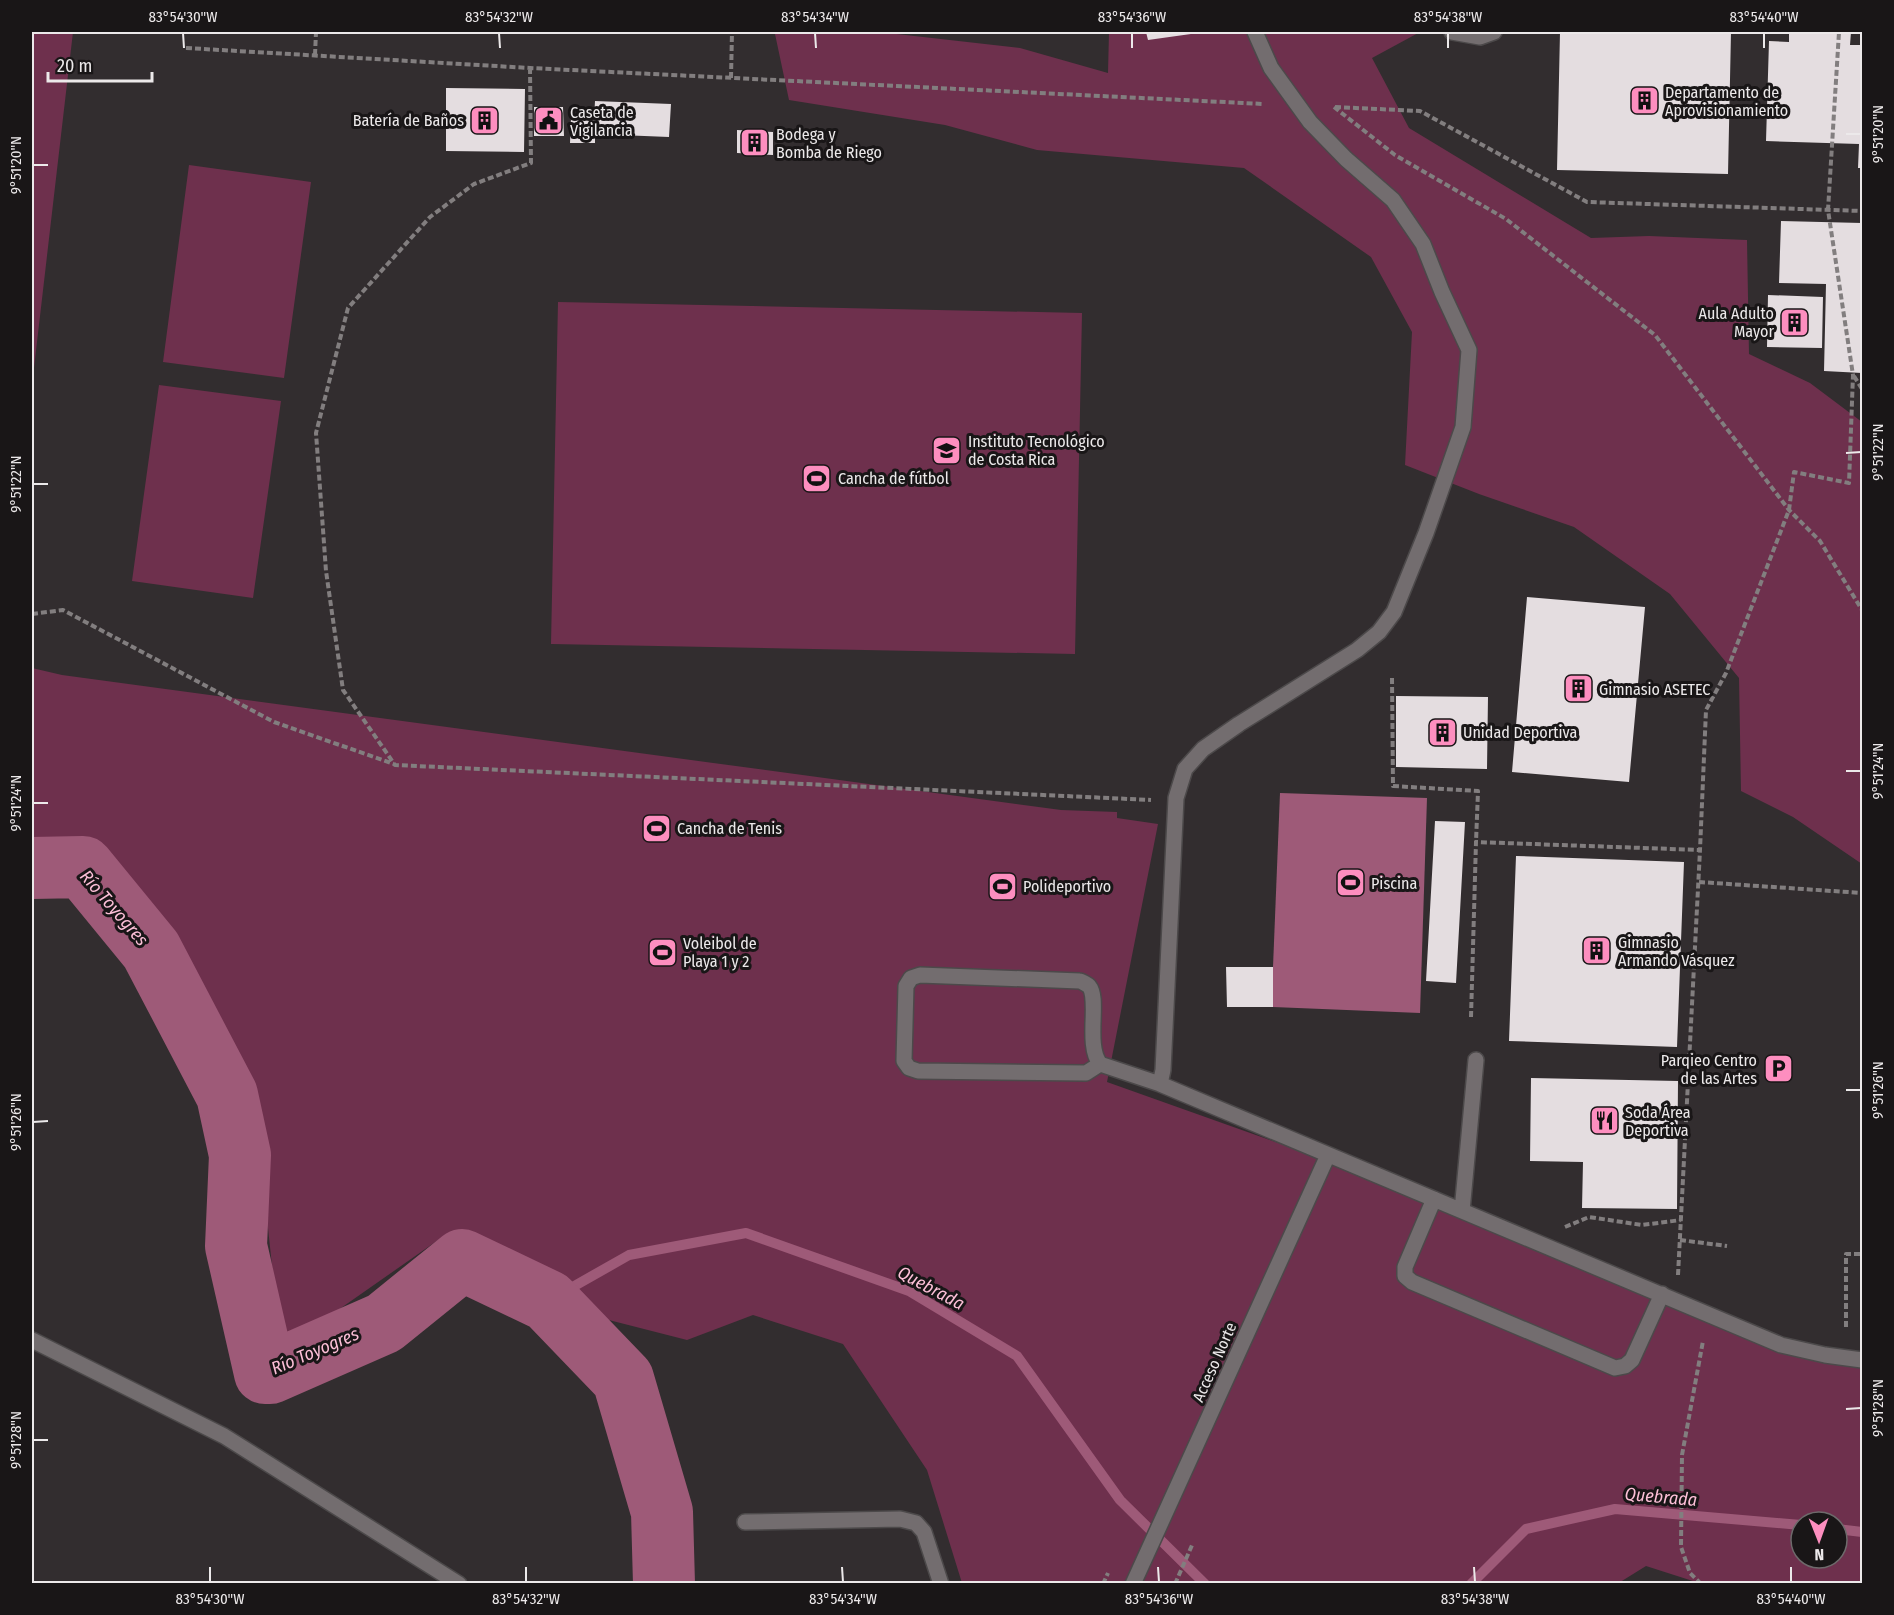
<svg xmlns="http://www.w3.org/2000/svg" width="1894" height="1615" font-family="'Fira Sans Condensed',sans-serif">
<rect width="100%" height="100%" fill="#322d2f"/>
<path fill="#6e304d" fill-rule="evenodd" d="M 32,32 L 73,32 L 32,385 Z
M 879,32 L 1020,48 L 1108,73 L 1109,32 L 1420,32 L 1372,58 L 1409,128 L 1591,238 L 1649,236 L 1747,240 L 1749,354 L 1810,383 L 1862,422 L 1862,864 L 1793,817 L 1741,791 L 1739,678 L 1670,594 L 1574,527 L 1479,494 L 1405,465 L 1412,332 L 1371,257 L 1244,168 L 1037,150 L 945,125 L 789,100 L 775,34 Z
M 189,165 L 311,182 L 284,378 L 163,362 Z
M 558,302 L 1082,313 L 1075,654 L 551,644 Z
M 159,385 L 281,401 L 253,598 L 132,581 Z
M 32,668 L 62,675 L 1061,810 L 1117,812 L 1117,818 L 1158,824 L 1107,1082 L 1422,1194 L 1711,1315 L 1862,1362 L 1862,1583 L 1699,1583 L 1646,1566 L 1617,1584 L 962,1583 L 927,1470 L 843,1344 L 753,1315 L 687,1340 L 601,1318 L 493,1247 L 441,1238 L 281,1350 L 252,1078 L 101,857 L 32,853 ZM 1801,1522 L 1837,1522 L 1837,1558 L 1801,1558 Z"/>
<path fill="#9e5a78" d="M 1280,793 L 1427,798 L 1420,1013 L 1273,1007 L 1273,967 Z"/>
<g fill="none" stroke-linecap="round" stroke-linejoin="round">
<path stroke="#9e5a78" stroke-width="10" d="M 548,1301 L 629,1255 L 746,1233 L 909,1291 L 1017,1356 L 1120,1500 L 1205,1584
M 1837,1529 L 1862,1532
M 1471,1584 L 1526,1529 L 1615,1509 L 1801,1525"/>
<path stroke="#9e5a78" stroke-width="62" d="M 32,868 L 83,867 L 151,950 L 227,1095 L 240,1155 L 236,1246 L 265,1373 L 270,1373 L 384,1323 L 462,1260 L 548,1301 L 623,1379 L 662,1512 L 664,1584"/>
</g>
<path fill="#e4dde0" d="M 1146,32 L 1197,32 L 1198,33 L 1148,40 Z
M 1560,32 L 1731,32 L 1728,174 L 1557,170 Z
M 1789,32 L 1851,32 L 1850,45 L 1862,45 L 1862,168 L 1858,168 L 1859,144 L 1766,141 L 1769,41 L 1789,42 Z
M 446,88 L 525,89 L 524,152 L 446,151 Z
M 595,101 L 671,104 L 669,137 L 595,134 L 595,143 L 570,143 L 571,118 L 594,119 Z
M 534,107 L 563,107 L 564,136 L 534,136 Z
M 737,130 L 773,132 L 773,155 L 737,153 Z
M 1781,221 L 1862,223 L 1862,373 L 1824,371 L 1826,284 L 1779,283 Z
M 1768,295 L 1823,297 L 1822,348 L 1767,347 Z
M 1527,597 L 1645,607 L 1629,782 L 1512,772 Z
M 1396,696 L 1488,697 L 1487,769 L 1396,767 Z
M 1435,821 L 1465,822 L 1456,983 L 1426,981 Z
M 1516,856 L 1684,862 L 1677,1047 L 1509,1041 Z
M 1226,967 L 1273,967 L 1273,1007 L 1227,1007 Z
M 1531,1078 L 1678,1081 L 1677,1209 L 1582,1208 L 1583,1162 L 1530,1161 Z"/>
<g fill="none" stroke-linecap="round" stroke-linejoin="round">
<defs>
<path id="minor" d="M 1255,32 L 1271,68 L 1310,122 L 1346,159 L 1393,200 L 1423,244 L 1442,292 L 1469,350 L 1463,427 L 1426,533 L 1394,612 L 1379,632 L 1357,650 L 1239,724 L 1203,749 L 1185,769 L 1176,798 L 1163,1070 L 1160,1084 L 1781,1345 L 1825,1355 L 1862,1360
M 1452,32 L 1480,37 L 1494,32
M 1100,1064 L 1086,1073 L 918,1071 L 909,1068 L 904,1061 L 906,986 L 911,978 L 920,975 L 1080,981 C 1081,981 1088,985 1089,986 C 1100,999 1085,1044 1100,1064 L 1160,1084
M 1434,1199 L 1405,1267 L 1405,1276 L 1412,1282 L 1615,1368 L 1625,1366 L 1632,1360 L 1662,1294
M 1462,1211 L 1476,1060
M 32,1340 L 224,1436 L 459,1584
M 745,1522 L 900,1519 L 916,1523 L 924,1532 L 941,1584
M 1133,1584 L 1328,1155"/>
</defs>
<use href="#minor" stroke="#4c494a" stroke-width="18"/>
<path stroke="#827e7f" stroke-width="4" stroke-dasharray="6 3" stroke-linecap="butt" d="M 186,48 L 530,68 L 1264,104
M 315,55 L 316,32
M 530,68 L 531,163 L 474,184 L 430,217 L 348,308 L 316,433 L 326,571 L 343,690 L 395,765 L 1151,800
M 731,78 L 732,32
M 1334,107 L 1395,155 L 1506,219 L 1655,335 L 1789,510 L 1820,541 L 1862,610
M 1335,107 L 1420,111 L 1587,202 L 1862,211
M 1854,376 L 1862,389
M 32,614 L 63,610 L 274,722 L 394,764
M 1392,678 L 1393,786 L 1478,791 L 1476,842
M 1699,882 L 1862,893
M 1471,1017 L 1476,842 L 1700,850 L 1706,710 L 1726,673 L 1789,510 L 1794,472 L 1849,483 L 1853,375 L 1828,210 L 1839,32
M 1565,1227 L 1589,1217 L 1642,1225 L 1681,1220
M 1680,1240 L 1727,1246
M 1678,1275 L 1700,850
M 1846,1327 L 1846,1254 L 1862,1254
M 1103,1584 L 1108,1573
M 1175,1584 L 1193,1543
M 1701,1584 L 1690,1573 L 1681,1547 L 1682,1455 L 1703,1341"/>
<use href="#minor" stroke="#736d6f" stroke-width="15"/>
</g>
<path fill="none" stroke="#ece9ea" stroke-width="2" d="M 183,33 L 184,48M 499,33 L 500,48M 815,33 L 816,48M 1132,33 L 1132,48M 1448,33 L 1448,48M 1764,33 L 1764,48M 1846,134 L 1861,134M 33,165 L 48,165M 1846,453 L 1861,452M 33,484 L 48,484M 1846,771 L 1861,771M 33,803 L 48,803M 1846,1090 L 1861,1090M 33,1122 L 48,1121M 1846,1409 L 1861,1408M 33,1440 L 48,1440M 210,1567 L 210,1582M 526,1567 L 526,1582M 842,1567 L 843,1582M 1158,1567 L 1159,1582M 1474,1567 L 1475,1582M 1791,1567 L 1791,1582"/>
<defs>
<symbol id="building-square" viewBox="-11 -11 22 22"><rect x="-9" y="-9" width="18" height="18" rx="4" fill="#fd8ebf" stroke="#191617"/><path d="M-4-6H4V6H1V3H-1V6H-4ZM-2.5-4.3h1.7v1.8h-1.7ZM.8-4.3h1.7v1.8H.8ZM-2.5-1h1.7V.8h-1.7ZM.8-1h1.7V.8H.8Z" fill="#111"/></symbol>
<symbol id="civic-square" viewBox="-11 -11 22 22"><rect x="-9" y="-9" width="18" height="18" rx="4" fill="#fd8ebf" stroke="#191617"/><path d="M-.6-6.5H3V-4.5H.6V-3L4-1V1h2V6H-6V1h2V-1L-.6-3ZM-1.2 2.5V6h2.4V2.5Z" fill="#111"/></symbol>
<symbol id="university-square" viewBox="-11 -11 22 22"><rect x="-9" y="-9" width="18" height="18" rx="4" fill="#fd8ebf" stroke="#191617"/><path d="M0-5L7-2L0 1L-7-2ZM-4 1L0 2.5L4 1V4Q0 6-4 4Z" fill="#111"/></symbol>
<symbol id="stadium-square" viewBox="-11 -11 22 22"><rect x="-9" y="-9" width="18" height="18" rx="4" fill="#fd8ebf" stroke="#191617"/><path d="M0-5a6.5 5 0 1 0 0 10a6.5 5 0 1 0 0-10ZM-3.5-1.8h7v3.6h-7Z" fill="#111"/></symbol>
<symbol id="parking-square" viewBox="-11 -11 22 22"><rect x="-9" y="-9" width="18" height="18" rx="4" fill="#fd8ebf" stroke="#191617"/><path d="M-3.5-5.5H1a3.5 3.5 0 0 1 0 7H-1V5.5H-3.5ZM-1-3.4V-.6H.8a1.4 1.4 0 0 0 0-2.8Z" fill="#111"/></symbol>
<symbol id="restaurant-square" viewBox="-11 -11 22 22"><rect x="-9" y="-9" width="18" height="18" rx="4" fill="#fd8ebf" stroke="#191617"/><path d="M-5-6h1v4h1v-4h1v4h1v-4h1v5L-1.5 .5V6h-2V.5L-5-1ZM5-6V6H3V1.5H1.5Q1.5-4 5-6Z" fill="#111"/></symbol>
</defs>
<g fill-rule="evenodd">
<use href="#building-square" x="1628" y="84" width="33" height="33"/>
<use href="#building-square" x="468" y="104" width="33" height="33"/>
<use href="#civic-square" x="532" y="104" width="33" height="33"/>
<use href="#building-square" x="738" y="126" width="33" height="33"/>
<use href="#building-square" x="1778" y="306" width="33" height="33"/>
<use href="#university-square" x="930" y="434" width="33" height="33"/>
<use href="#stadium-square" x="800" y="462" width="33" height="33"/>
<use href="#building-square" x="1562" y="672" width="33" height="33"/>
<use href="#building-square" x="1426" y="716" width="33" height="33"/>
<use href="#stadium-square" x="640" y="812" width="33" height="33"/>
<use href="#stadium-square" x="1334" y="866" width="33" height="33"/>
<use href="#stadium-square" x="986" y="870" width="33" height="33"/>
<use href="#building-square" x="1580" y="934" width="33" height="33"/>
<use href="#stadium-square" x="646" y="936" width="33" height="33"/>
<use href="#parking-square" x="1762" y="1052" width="33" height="33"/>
<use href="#restaurant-square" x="1588" y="1104" width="33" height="33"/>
</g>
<g text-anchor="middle" stroke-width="6" stroke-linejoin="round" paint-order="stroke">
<g font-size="16" fill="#ece9ea" stroke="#191617" text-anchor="start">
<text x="1665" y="98">Departamento de<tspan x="1665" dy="18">Aprovisionamiento</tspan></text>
<text x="570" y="118">Caseta de<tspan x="570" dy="18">Vigilancia</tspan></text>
<text x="464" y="126" text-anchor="end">Batería de Baños</text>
<text x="776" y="140">Bodega y<tspan x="776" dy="18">Bomba de Riego</tspan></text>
<text x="1774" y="319" text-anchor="end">Aula Adulto<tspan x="1774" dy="18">Mayor</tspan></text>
<text x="968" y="447">Instituto Tecnológico<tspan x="968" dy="18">de Costa Rica</tspan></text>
<text x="838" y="484">Cancha de fútbol</text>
<text x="1599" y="695">Gimnasio ASETEC</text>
<text x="1463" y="738">Unidad Deportiva</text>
<text x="677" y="834">Cancha de Tenis</text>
<text x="1371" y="889">Piscina</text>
<text x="1023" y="892">Polideportivo</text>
<text x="1618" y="948">Gimnasio<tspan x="1618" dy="18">Armando Vásquez</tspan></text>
<text x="683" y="949">Voleibol de<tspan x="683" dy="18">Playa 1 y 2</tspan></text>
<text x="1757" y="1066" text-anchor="end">Parqieo Centro<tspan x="1757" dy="18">de las Artes</tspan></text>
<text x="1625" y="1118">Soda Área<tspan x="1625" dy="18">Deportiva</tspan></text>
</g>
<g font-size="16" fill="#ece9ea" stroke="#191617">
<text transform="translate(1214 1362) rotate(-66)" y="6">Acceso Norte</text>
</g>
<g font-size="18" font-style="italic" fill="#fcbfd7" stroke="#191617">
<text transform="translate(114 908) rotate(49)" y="6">Río Toyogres</text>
<text transform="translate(931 1288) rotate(28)" y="6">Quebrada</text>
<text transform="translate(315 1351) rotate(-23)" y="6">Río Toyogres</text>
<text transform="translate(1661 1497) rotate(5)" y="6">Quebrada</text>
</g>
</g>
<rect width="1894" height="1615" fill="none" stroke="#191617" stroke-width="66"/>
<g transform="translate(1819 1540) rotate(179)"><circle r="28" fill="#191617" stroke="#6d6a6b" stroke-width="1.5"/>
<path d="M0-4.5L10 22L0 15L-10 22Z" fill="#fd8ebf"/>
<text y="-9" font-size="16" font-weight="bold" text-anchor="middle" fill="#ece9ea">N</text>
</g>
<path d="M48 72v9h104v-9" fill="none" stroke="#ece9ea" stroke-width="3"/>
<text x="57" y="72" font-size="18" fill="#ece9ea" stroke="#191617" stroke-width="4.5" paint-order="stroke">20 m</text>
<rect x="33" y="33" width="1828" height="1549" fill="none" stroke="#ece9ea" stroke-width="2"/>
<g font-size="15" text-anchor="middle" fill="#ece9ea">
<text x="183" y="22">83°54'30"W</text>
<text x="499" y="22">83°54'32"W</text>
<text x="815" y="22">83°54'34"W</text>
<text x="1132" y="22">83°54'36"W</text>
<text x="1448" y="22">83°54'38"W</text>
<text x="1764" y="22">83°54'40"W</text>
<text transform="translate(1878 134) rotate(-90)" y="5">9°51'20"N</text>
<text transform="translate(16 165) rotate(-90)" y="5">9°51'20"N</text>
<text transform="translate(1878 452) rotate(-90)" y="5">9°51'22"N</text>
<text transform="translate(16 484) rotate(-90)" y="5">9°51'22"N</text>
<text transform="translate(1878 771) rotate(-90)" y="5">9°51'24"N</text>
<text transform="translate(16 803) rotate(-90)" y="5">9°51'24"N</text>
<text transform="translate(1878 1090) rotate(-90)" y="5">9°51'26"N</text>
<text transform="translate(16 1122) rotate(-90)" y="5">9°51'26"N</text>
<text transform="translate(1878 1408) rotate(-90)" y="5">9°51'28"N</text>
<text transform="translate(16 1440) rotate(-90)" y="5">9°51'28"N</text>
<text x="210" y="1604">83°54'30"W</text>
<text x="526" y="1604">83°54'32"W</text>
<text x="843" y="1604">83°54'34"W</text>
<text x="1159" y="1604">83°54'36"W</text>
<text x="1475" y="1604">83°54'38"W</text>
<text x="1791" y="1604">83°54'40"W</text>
</g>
</svg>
